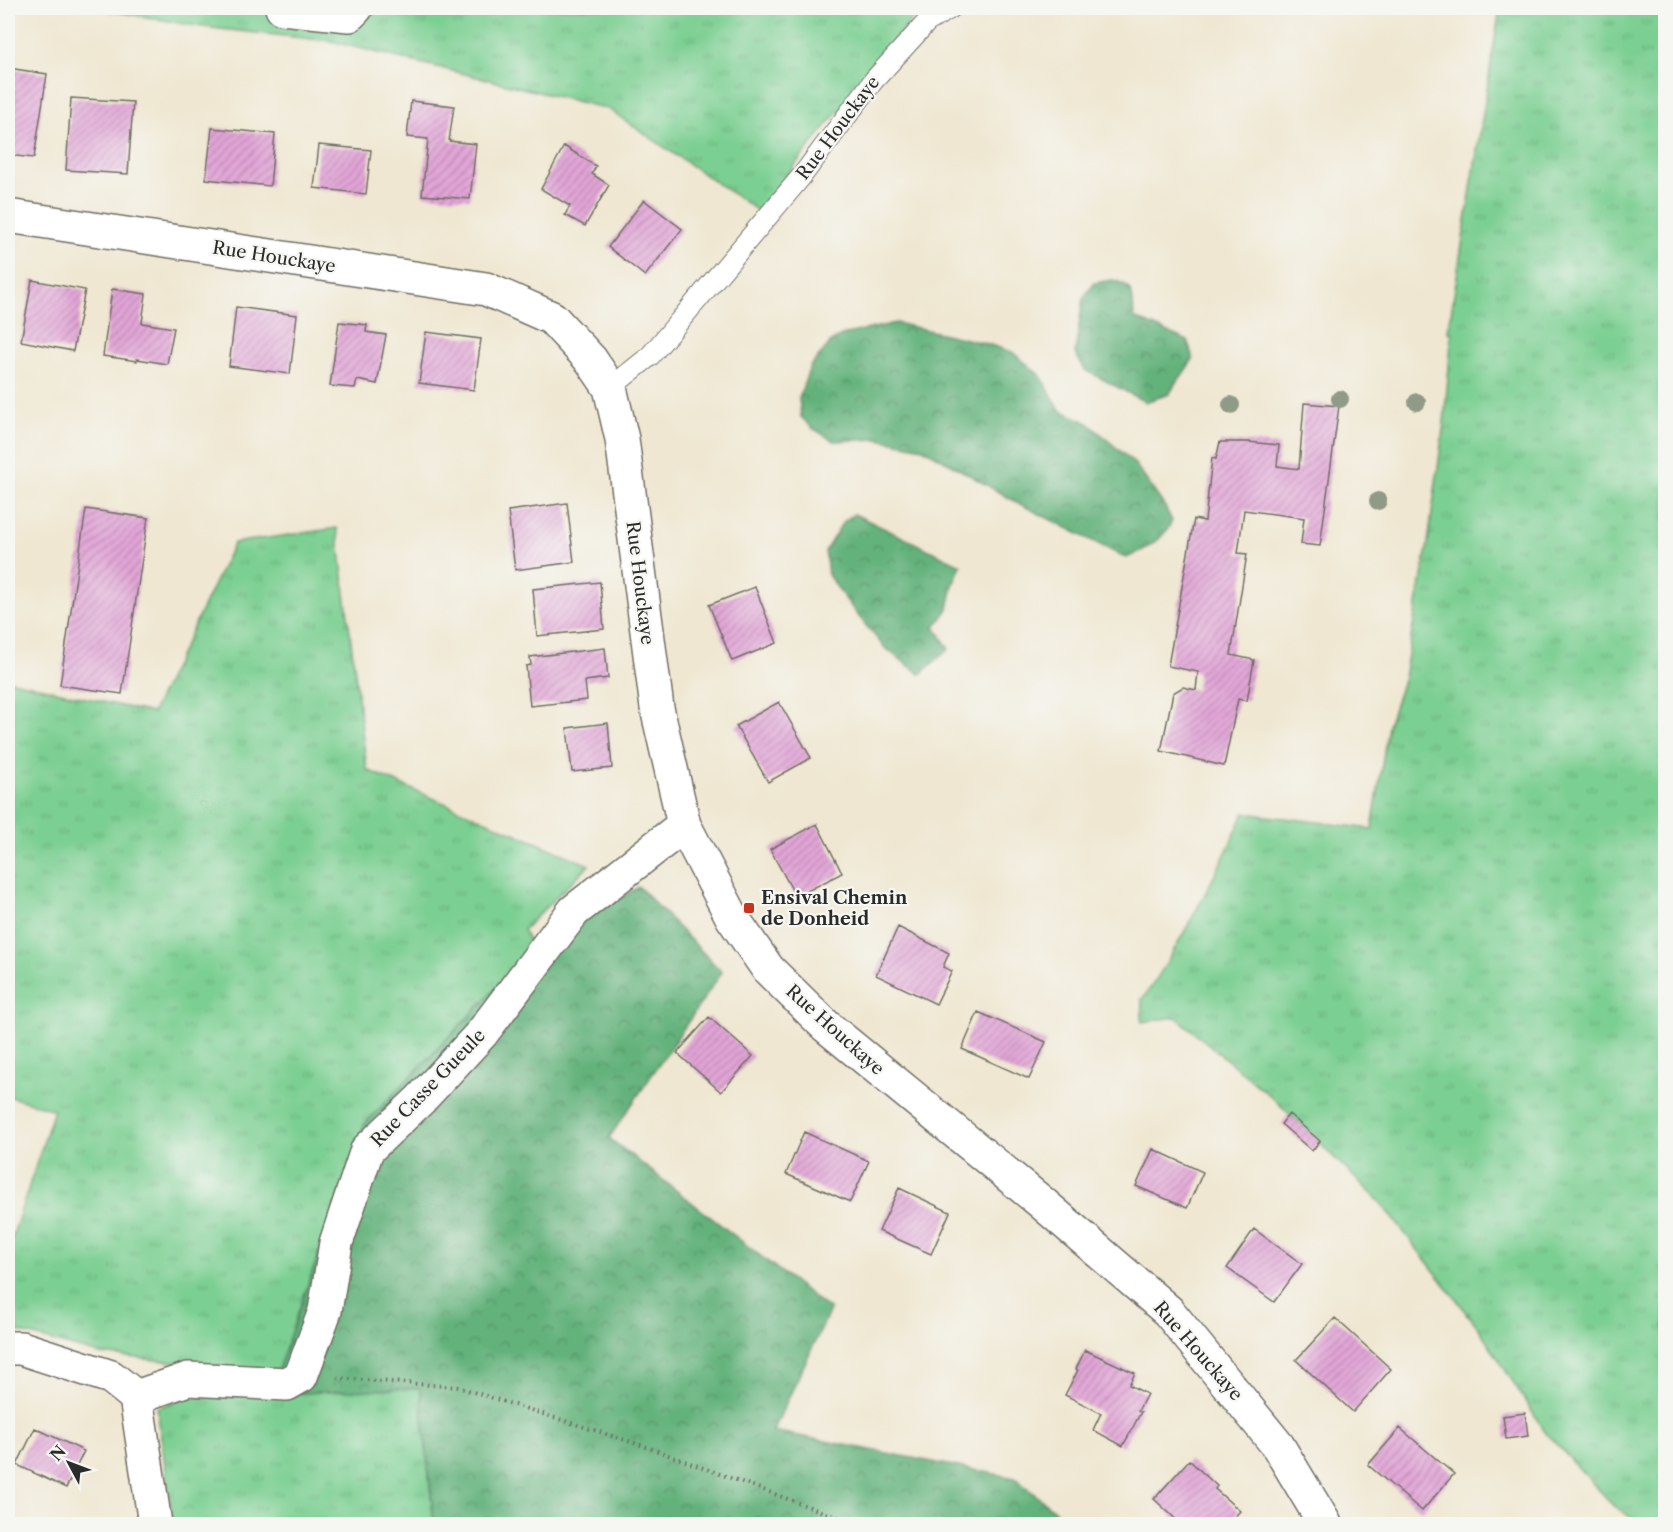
<svg xmlns="http://www.w3.org/2000/svg" width="1673" height="1532" font-family="'Libre Caslon Text',serif">
<defs>
<pattern id="grass-tufts" width="24" height="20" patternUnits="userSpaceOnUse" patternTransform="scale(1.5)"><rect width="24" height="20" fill="#7bcf92"/><path d="M3 7l-1-3M5 7V3M7 7l1-3M15 17l-1-3M17 17v-4M19 17l1-3" fill="none" stroke="#6ab27e"/></pattern>
<pattern id="forest-crowns" width="20" height="18" patternUnits="userSpaceOnUse" patternTransform="scale(1.5)"><rect width="20" height="18" fill="#64b27c"/><path d="M2 6a3 3 0 1 1 6 0M12 15a3 3 0 1 1 6 0" fill="none" stroke="#539166"/></pattern>
<pattern id="building-hatch" width="6" height="6" patternUnits="userSpaceOnUse" patternTransform="scale(1.5)"><rect width="6" height="6" fill="#e2a5d7"/><path d="M-1 1l2-2M0 6l6-6M5 7l2-2" fill="none" stroke="#b787af"/></pattern>
</defs>
<rect width="100%" height="100%" fill="#f6f6f2"/>
<filter id="ink" filterUnits="userSpaceOnUse"><feTurbulence type="fractalNoise" baseFrequency=".0167" numOctaves="2"/><feDisplacementMap in="SourceGraphic" scale="12" xChannelSelector="R" yChannelSelector="G"/><feConvolveMatrix kernelMatrix="1 2 1 2 8 2 1 2 1" color-interpolation-filters="sRGB"/></filter>
<filter id="wash" filterUnits="userSpaceOnUse"><feTurbulence type="fractalNoise" baseFrequency=".008" numOctaves="4" result="noise"/><feDisplacementMap in="SourceGraphic" scale="24" xChannelSelector="R" yChannelSelector="G"/><feGaussianBlur stdDeviation="1.35" result="paint"/><feColorMatrix in="noise" values="0 0 0 0 0 0 0 0 0 0 0 0 0 0 0 0 0 1.4 0 .05"/><feComposite in="paint" operator="in"/></filter>
<g filter="url(#wash)">
<rect width="100%" height="100%" fill="#efe7d1"/>
<path fill="url(#grass-tufts)" stroke="#537d5e" stroke-width="1.5" d="M 95,8 L 921,8 L 758,211 L 608,109 L 330,41 L 202,27 Z
M 1500,8 L 1665,8 L 1665,1524 L 1640,1524 L 1613,1505 L 1545,1432 L 1478,1327 L 1382,1204 L 1276,1101 L 1176,1017 L 1142,1022 L 1142,999 C 1160,977 1172,953 1186,929 C 1207,891 1227,853 1244,813 L 1372,829 L 1388,726 L 1404,677 L 1428,543 L 1444,422 L 1452,333 L 1448,332 Z
M 337,528 L 367,770 L 589,865 L 523,930 L 534,949 L 364,1125 L 277,1373 L 99,1354 L 8,1329 L 8,1250 L 54,1110 L 8,1096 L 8,680 L 152,713 L 234,543 Z
M 420,1387 L 434,1524 L 173,1524 L 157,1408 L 184,1398 Z"/>
<path fill="url(#forest-crowns)" stroke="#486e54" stroke-width="1.5" d="M 1113,280 C 1137,287 1132,296 1134,318 L 1188,341 L 1193,359 L 1169,394 L 1145,402 L 1085,370 L 1075,353 L 1083,298 L 1095,283 Z
M 896,323 L 984,343 L 1012,352 L 1040,375 L 1060,410 L 1088,423 L 1135,464 L 1165,507 L 1172,521 C 1163,541 1145,550 1126,558 L 1016,502 L 923,448 L 878,439 L 834,441 L 812,428 L 801,417 L 799,398 L 810,367 L 831,342 L 842,335 Z
M 854,514 L 961,565 L 953,585 L 948,609 L 935,627 L 949,649 L 920,674 L 884,647 L 855,612 L 828,575 L 825,551 L 843,522 Z
M 639,887 L 722,972 L 609,1138 L 830,1310 L 773,1431 L 1015,1478 L 1071,1524 L 434,1524 L 420,1388 L 301,1393 L 277,1373 L 364,1125 L 534,949 Z"/>
<g id="blocks">
<path fill="url(#building-hatch)" d="M 8,68 L 47,74 L 34,158 L 8,155 Z
M 71,98 L 133,102 L 128,174 L 66,170 Z
M 411,101 L 454,106 L 449,141 L 476,144 L 470,199 L 422,195 L 428,139 L 407,137 Z
M 212,128 L 275,134 L 270,186 L 206,179 Z
M 319,145 L 371,150 L 366,194 L 314,188 Z
M 564,146 L 596,166 L 592,174 L 609,185 L 585,226 L 565,215 L 570,206 L 541,189 Z
M 644,200 L 682,229 L 645,276 L 608,247 Z
M 32,280 L 85,290 L 73,351 L 21,341 Z
M 112,289 L 146,294 L 142,323 L 174,328 L 167,364 L 137,359 L 137,361 L 103,356 Z
M 236,307 L 297,315 L 290,374 L 229,366 Z
M 339,322 L 367,325 L 366,332 L 386,335 L 377,384 L 357,380 L 355,388 L 330,386 Z
M 426,332 L 481,339 L 474,390 L 419,383 Z
M 1304,403 L 1339,406 L 1320,546 L 1301,544 L 1304,518 L 1244,510 L 1238,553 L 1247,554 L 1231,655 L 1254,660 L 1247,701 L 1238,699 L 1224,766 L 1161,751 L 1173,693 L 1183,687 L 1196,690 L 1198,672 L 1168,666 L 1194,519 L 1205,521 L 1212,458 L 1216,459 L 1220,442 L 1248,442 L 1279,445 L 1277,466 L 1299,469 Z
M 567,503 L 574,562 L 515,570 L 508,511 Z
M 86,509 L 148,518 L 122,694 L 60,685 Z
M 600,582 L 604,629 L 537,636 L 533,589 Z
M 755,587 L 777,643 L 732,661 L 709,605 Z
M 605,648 L 608,678 L 585,681 L 587,700 L 530,706 L 526,666 L 531,665 L 530,657 Z
M 779,702 L 811,758 L 768,782 L 736,726 Z
M 608,723 L 612,768 L 572,772 L 567,728 Z
M 817,824 L 842,873 L 796,897 L 770,849 Z
M 898,927 L 949,953 L 943,967 L 952,971 L 936,1004 L 876,975 Z
M 978,1012 L 1046,1042 L 1029,1079 L 962,1049 Z
M 709,1017 L 753,1056 L 721,1092 L 677,1053 Z
M 1289,1114 L 1320,1141 L 1312,1151 L 1281,1124 Z
M 804,1132 L 869,1161 L 850,1202 L 786,1174 Z
M 1153,1149 L 1203,1172 L 1187,1208 L 1136,1186 Z
M 899,1188 L 950,1212 L 931,1254 L 879,1231 Z
M 1254,1229 L 1302,1264 L 1274,1302 L 1227,1268 Z
M 1335,1318 L 1391,1369 L 1353,1412 L 1296,1360 Z
M 1085,1350 L 1135,1373 L 1129,1385 L 1147,1394 L 1138,1411 L 1141,1412 L 1123,1446 L 1093,1430 L 1101,1413 L 1065,1395 L 1078,1370 L 1076,1369 Z
M 1525,1413 L 1528,1436 L 1506,1439 L 1503,1416 Z
M 35,1428 L 84,1451 L 66,1488 L 17,1465 Z
M 1400,1428 L 1454,1474 L 1422,1511 L 1368,1465 Z
M 1189,1460 L 1217,1486 L 1215,1489 L 1240,1511 L 1228,1524 L 1181,1524 L 1154,1499 Z"/>
</g>
</g>
<g filter="url(#ink)">
<use href="#blocks" fill-opacity="0" stroke="#706d65" stroke-width="1.5"/>
<g fill="none" stroke-linecap="round" stroke-linejoin="round">
<defs>
<path id="lane" d="M 610,388 L 650,356 L 801,177 L 874,80 L 927,22 L 951,8"/>
<path id="street" d="M 282,8 L 349,15 L 356,8
M 8,216 L 486,289 L 552,318 L 591,360 L 610,388 L 622,439 L 657,708 L 684,825 L 732,917 L 768,969 L 826,1026 L 1041,1202 L 1168,1311 L 1278,1446 L 1325,1524
M 8,1348 L 21,1348 L 111,1377 L 136,1397
M 136,1397 L 188,1379 L 287,1384 L 301,1376 L 325,1311 L 336,1243 L 367,1150 L 420,1100 L 482,1033 L 574,911 L 684,825
M 136,1397 L 155,1524"/>
</defs>
<use href="#lane" stroke="#706d65" stroke-width="22"/>
<use href="#street" stroke="#706d65" stroke-width="36"/>
<path stroke="#706d65" stroke-width="4" stroke-dasharray="1.5 4.5" stroke-linecap="butt" d="M 337,1378 L 458,1387 L 644,1446 L 834,1516 L 862,1524"/>
<use href="#lane" stroke="#fff" stroke-width="20"/>
<use href="#street" stroke="#fff" stroke-width="33"/>
</g>
<g fill="#909b87">
<circle cx="1340" cy="399" r="9"/>
<circle cx="1417" cy="402" r="9"/>
<circle cx="1231" cy="405" r="9"/>
<circle cx="1378" cy="501" r="9"/>
</g>
</g>
<rect fill="#c8321e" stroke="#f6f6f2" stroke-width="2" x="743" y="902" width="12" height="12" rx="3"/>
<g text-anchor="middle" stroke-width="4.5" stroke-linejoin="round" paint-order="stroke">
<g font-size="18" fill="#2b2b2b" stroke="#f6f6f2">
<text transform="translate(838 128) rotate(-53)" y="6">Rue Houckaye</text>
<text transform="translate(274 257) rotate(9)" y="6">Rue Houckaye</text>
<text transform="translate(640 583) rotate(83)" y="6">Rue Houckaye</text>
<text transform="translate(835 1030) rotate(42)" y="6">Rue Houckaye</text>
<text transform="translate(428 1088) rotate(-46)" y="6">Rue Casse Gueule</text>
<text transform="translate(1198 1351) rotate(49)" y="6">Rue Houckaye</text>
</g>
<g font-size="18" font-weight="bold" fill="#2b2b2b" stroke="#f6f6f2" text-anchor="start">
<text x="761" y="904">Ensival Chemin<tspan x="761" dy="21">de Donheid</tspan></text>
</g>
</g>
<rect width="1673" height="1532" fill="none" stroke="#f6f6f2" stroke-width="30"/>
<g transform="translate(69 1463) rotate(311)" stroke="#f6f6f2" stroke-width="4.5" paint-order="stroke">
<path d="M0-4.5L10 22L0 15L-10 22Z" fill="#2b2b2b"/>
<text y="-9" font-size="16" font-weight="bold" text-anchor="middle" fill="#2b2b2b">N</text>
</g>
</svg>
